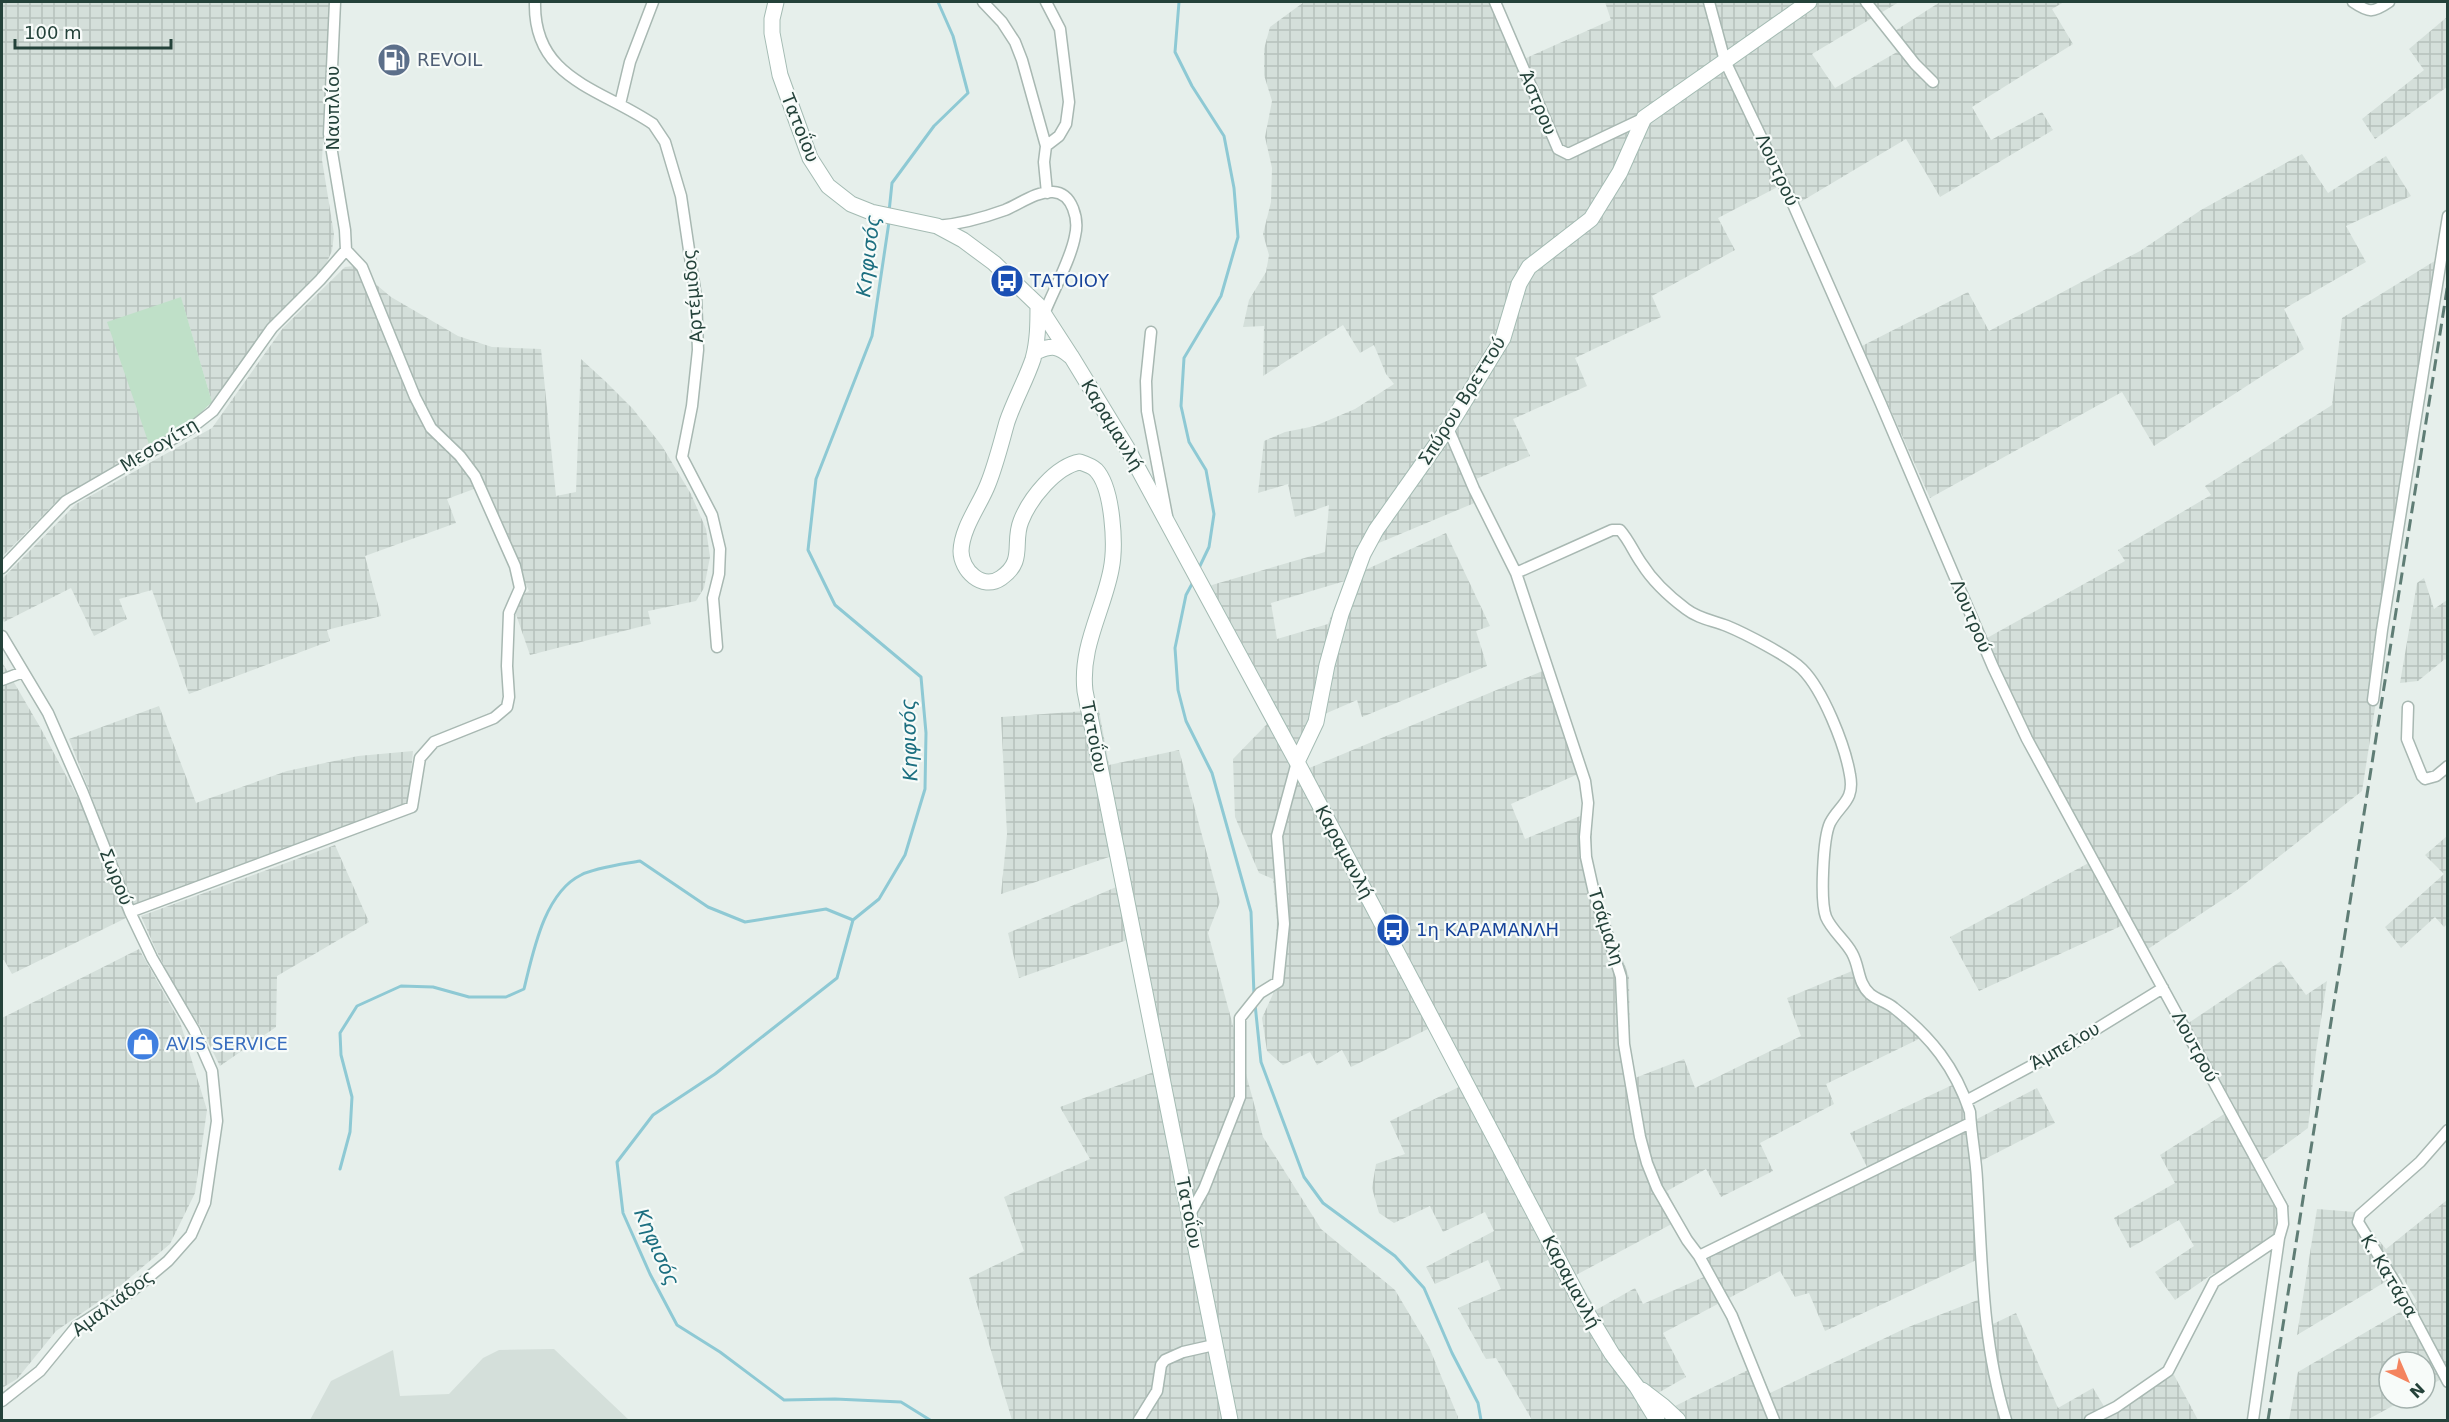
<svg xmlns="http://www.w3.org/2000/svg" width="2449" height="1422" font-family="'DejaVu Sans',sans-serif">
<defs>
<pattern id="industrial-grid" width="8" height="8" patternUnits="userSpaceOnUse" patternTransform="scale(1.5)"><rect width="8" height="8" fill="#d4dfda"/><path d="M0 4h8M4 0v8" fill="none" stroke="#b6c1bc"/></pattern>
</defs>
<rect width="100%" height="100%" fill="#e6efeb"/>
<path fill="#d4dfda" d="M 554,1349 L 629,1420 L 310,1420 L 331,1381 L 393,1350 L 400,1396 L 449,1394 L 483,1358 L 499,1350 Z"/>
<path fill="url(#industrial-grid)" fill-rule="evenodd" d="M 2,2 L 330,2 L 322,160 L 334,234 L 332,251 L 324,268 L 272,320 L 212,402 L 181,298 L 150,447 L 56,502 L 2,557 Z
M 1304,2 L 1498,2 L 1524,59 L 1611,20 L 1605,2 L 1899,2 L 1812,54 L 1835,88 L 1897,52 L 1887,36 L 1940,2 L 2064,2 L 2052,9 L 2073,44 L 1972,107 L 1991,140 L 2042,112 L 2053,130 L 1940,197 L 1906,139 L 1797,204 L 1787,182 L 1718,218 L 1735,250 L 1652,296 L 1661,317 L 1575,358 L 1587,386 L 1513,419 L 1530,456 L 1476,479 L 1484,499 L 1374,545 L 1365,570 L 1446,533 L 1490,626 L 1476,631 L 1487,666 L 1362,717 L 1357,700 L 1320,716 L 1302,759 L 1307,769 L 1552,667 L 1587,770 L 1511,804 L 1525,839 L 1592,811 L 1592,863 L 1599,892 L 1629,977 L 1630,1056 L 1635,1078 L 1684,1059 L 1695,1088 L 1801,1036 L 1787,998 L 1852,971 L 1858,985 L 1871,1001 L 1897,1017 L 1921,1038 L 1826,1084 L 1834,1104 L 1760,1143 L 1773,1171 L 1721,1197 L 1706,1169 L 1667,1191 L 1681,1219 L 1576,1275 L 1596,1310 L 1635,1288 L 1643,1304 L 1706,1276 L 1695,1254 L 1867,1167 L 1850,1133 L 1963,1080 L 1972,1104 L 1975,1120 L 2037,1088 L 2055,1123 L 1981,1161 L 1983,1257 L 1825,1331 L 1809,1293 L 1795,1297 L 1780,1271 L 1663,1333 L 1686,1377 L 1658,1393 L 1673,1407 L 1758,1365 L 1770,1393 L 1906,1328 L 1988,1296 L 1993,1324 L 2016,1313 L 2058,1408 L 2093,1388 L 2105,1408 L 2157,1375 L 2174,1375 L 2198,1420 L 1532,1420 L 1496,1358 L 1486,1359 L 1458,1308 L 1501,1289 L 1488,1260 L 1435,1284 L 1426,1267 L 1494,1231 L 1485,1212 L 1443,1232 L 1430,1206 L 1394,1223 L 1379,1213 L 1372,1188 L 1376,1164 L 1405,1154 L 1390,1121 L 1471,1081 L 1440,1023 L 1351,1067 L 1342,1050 L 1317,1065 L 1310,1052 L 1283,1065 L 1267,1051 L 1262,1018 L 1273,994 L 1277,921 L 1273,879 L 1259,873 L 1235,817 L 1233,759 L 1267,724 L 1199,594 L 1212,585 L 1325,552 L 1329,505 L 1295,517 L 1288,484 L 1258,493 L 1264,441 L 1285,432 L 1315,426 L 1355,409 L 1394,384 L 1386,374 L 1374,345 L 1360,353 L 1343,325 L 1263,376 L 1264,326 L 1243,327 L 1249,300 L 1266,272 L 1269,255 L 1263,234 L 1271,202 L 1272,168 L 1265,137 L 1272,101 L 1264,75 L 1264,49 L 1270,27 ZM 1345,581 L 1328,624 L 1277,639 L 1271,603 Z
M 2447,17 L 2447,87 L 2375,139 L 2362,119 L 2424,70 L 2409,49 Z
M 2302,154 L 2328,193 L 2386,156 L 2411,196 L 2346,226 L 2366,262 L 2284,309 L 2304,349 L 2154,446 L 2122,392 L 1930,498 L 1862,346 L 1968,292 L 1989,331 L 2140,251 L 2201,210 Z
M 2446,254 L 2362,791 L 2237,890 L 2148,949 L 2132,921 L 1979,991 L 1950,937 L 2098,858 L 2026,726 L 1987,638 L 2125,561 L 2118,550 L 2211,495 L 2205,486 L 2332,405 L 2342,318 Z
M 354,266 L 391,297 L 458,336 L 492,347 L 541,349 L 556,496 L 576,492 L 581,359 L 605,381 L 633,409 L 662,446 L 691,494 L 706,529 L 710,557 L 704,588 L 696,601 L 648,611 L 651,624 L 530,655 L 511,600 L 529,591 L 482,486 L 447,499 L 456,523 L 365,556 L 381,616 L 327,630 L 330,641 L 189,694 L 152,590 L 119,599 L 127,619 L 94,636 L 71,588 L 4,622 L 2,618 L 2,579 L 76,504 L 212,428 L 283,328 L 345,267 Z
M 2424,578 L 2434,609 L 2447,600 L 2447,661 L 2445,659 L 2418,681 L 2400,683 L 2417,583 Z
M 2,662 L 40,727 L 85,811 L 126,918 L 12,974 L 4,960 L 2,960 Z
M 159,706 L 196,803 L 287,771 L 358,756 L 413,751 L 408,805 L 134,905 L 69,739 Z
M 1099,710 L 1109,765 L 1179,750 L 1220,902 L 1208,933 L 1263,1137 L 1321,1229 L 1395,1290 L 1429,1347 L 1458,1417 L 1457,1420 L 1012,1420 L 969,1278 L 1024,1251 L 1004,1197 L 1090,1159 L 1060,1107 L 1159,1070 L 1127,940 L 1019,978 L 1008,933 L 1121,885 L 1112,856 L 1001,894 L 1007,834 L 1001,717 Z
M 2447,836 L 2447,924 L 2444,927 L 2435,917 L 2401,948 L 2385,927 L 2444,874 L 2425,855 Z
M 335,845 L 369,922 L 277,976 L 276,1027 L 220,1066 L 201,1028 L 176,989 L 156,950 L 141,916 Z
M 139,949 L 180,1022 L 207,1110 L 195,1193 L 170,1244 L 114,1291 L 56,1331 L 17,1379 L 2,1388 L 2,1018 Z
M 2281,961 L 2306,995 L 2327,981 L 2316,1052 L 2308,1128 L 2263,1161 L 2289,1206 L 2285,1239 L 2231,1275 L 2214,1273 L 2175,1300 L 2155,1272 L 2194,1246 L 2179,1220 L 2130,1248 L 2114,1218 L 2175,1183 L 2160,1155 L 2235,1107 L 2187,1024 Z
M 2447,1200 L 2447,1376 L 2425,1388 L 2425,1362 L 2389,1362 L 2389,1398 L 2407,1398 L 2367,1420 L 2289,1420 L 2298,1372 L 2417,1302 L 2400,1273 L 2297,1335 L 2317,1209 L 2355,1212 L 2386,1249 Z"/>
<path fill="#bfe0c8" d="M 181,297 L 212,402 L 192,421 L 150,447 L 107,322 Z"/>
<g fill="none" stroke-linecap="round" stroke-linejoin="round">
<path stroke="#8ec9d4" stroke-width="3" d="M 1179,2 L 1175,52 L 1192,86 L 1224,136 L 1234,188 L 1238,237 L 1221,296 L 1184,358 L 1181,406 L 1189,442 L 1206,470 L 1214,514 L 1209,547 L 1198,570
M 889,212 L 892,183 L 934,126 L 968,93 L 953,36 L 938,2
M 889,222 L 872,336 L 816,479 L 808,550 L 835,605 L 921,677 L 926,733 L 925,789 L 905,855 L 879,899 L 853,920 L 837,978 L 715,1074 L 653,1115 L 617,1162 L 623,1213 L 650,1274 L 677,1325 L 720,1352 L 784,1400 L 835,1399 L 901,1402 L 930,1420
M 1193,582 L 1186,595 L 1175,648 L 1178,690 L 1186,721 L 1212,773 L 1251,912 L 1254,995
M 1255,1004 L 1261,1062 L 1304,1177 L 1323,1203 L 1395,1256 L 1424,1288 L 1452,1353 L 1478,1403 L 1481,1420
M 340,1169 L 350,1132 L 352,1097 L 341,1055 L 340,1033 L 357,1006 L 401,986 L 433,987 L 469,997 L 506,997 L 524,989 C 533,953 544,893 581,875 C 594,868 624,864 640,861 L 708,907 L 745,922 L 826,909 L 853,920"/>
<defs>
<path id="street" d="M 335,2 L 329,134 L 345,230 L 346,250
M 535,2 C 533,79 600,88 653,124 L 665,142 L 681,196 L 696,297 L 698,350 L 692,406 L 682,457 L 712,515 L 720,549 L 719,574 L 713,598 L 717,647
M 983,2 L 1002,22 L 1015,42 L 1022,60 L 1046,146 L 1044,162 L 1047,193
M 1046,2 L 1060,29 L 1069,102 L 1066,124 L 1059,136 L 1046,146
M 1495,2 L 1558,149 L 1568,154 L 1644,118
M 1709,2 L 1725,61 L 1792,202 L 1881,404 L 1993,667 L 2027,739 L 2282,1207 L 2283,1224 L 2279,1238 L 2253,1420
M 1866,2 L 1915,64 L 1933,82
M 2353,2 C 2369,13 2373,13 2389,2
M 620,104 L 630,62 L 653,2
M 937,226 C 961,224 983,218 1005,210 C 1020,204 1036,191 1053,192 C 1073,193 1079,220 1075,236 C 1071,259 1053,291 1044,314
M 1151,332 L 1146,381 L 1147,411 L 1167,516
M 1448,428 L 1474,489 L 1516,573 L 1585,781 L 1588,803 L 1585,837 L 1586,857 L 1594,893 L 1621,977 L 1624,1044 L 1640,1137 L 1647,1163 L 1657,1188 L 1687,1240 L 1699,1256 L 1732,1316 L 1774,1420
M 2,568 L 66,501 L 190,429 L 213,411 L 272,328 L 320,280 L 346,250
M 1516,573 L 1612,530 L 1620,530 C 1629,540 1634,553 1642,564 C 1652,580 1670,597 1686,609 C 1699,619 1712,620 1727,626 C 1744,633 1789,656 1802,669 C 1823,690 1845,745 1850,775 C 1855,801 1840,804 1830,823 C 1823,838 1820,901 1826,917 C 1832,931 1845,940 1852,953 C 1860,967 1857,982 1870,994 C 1877,1000 1887,1002 1894,1008 C 1931,1037 1955,1067 1970,1112 C 1971,1135 1976,1157 1977,1180 C 1982,1261 1982,1343 2006,1420
M 2,636 L 48,713 L 83,793 L 130,912 L 152,958 L 194,1030 L 212,1071 L 217,1121 L 205,1203 L 191,1235 L 168,1261 L 132,1291 L 76,1327 L 40,1371 L 2,1401
M 2,680 L 23,672
M 2373,700 L 2382,630 L 2448,216
M 2408,707 L 2407,739 L 2422,776 L 2425,779 L 2436,776 L 2448,766
M 130,912 L 412,807 L 420,758 L 434,742 L 494,718 L 507,707 L 509,697 L 507,666 L 509,613 L 520,588 L 515,566 L 475,476 L 460,456 L 431,428 L 415,397 L 362,267 L 346,250
M 1966,1101 L 2072,1044 L 2163,988
M 2448,1130 L 2420,1162 L 2360,1215 L 2358,1222 L 2396,1284 L 2448,1382
M 1190,1214 L 1204,1189 L 1240,1097 L 1240,1018 L 1260,993 L 1278,982 L 1284,924 L 1277,836 L 1297,762
M 1699,1256 L 1970,1123
M 1139,1420 L 1157,1391 L 1161,1365 L 1165,1360 L 1183,1352 L 1214,1345
M 2090,1420 L 2116,1407 L 2168,1371 L 2214,1282 L 2279,1238"/>
<path id="secondary" d="M 776,2 L 772,19 L 772,33 L 780,75 L 810,158 L 828,186 L 851,204 L 871,212 L 937,226 L 963,240 L 994,263 L 1038,305 L 1071,356 L 1127,448 L 1297,762 L 1583,1306 L 1612,1354 L 1637,1387 L 1657,1420
M 1038,305 C 1038,323 1038,341 1033,359 C 1026,380 1014,401 1007,422 C 1001,443 996,464 988,484 C 980,505 962,527 961,551 C 961,570 982,591 1001,578 C 1026,561 1012,543 1021,521 C 1030,498 1056,466 1080,462 C 1086,464 1092,466 1096,470 C 1113,488 1116,546 1111,570 C 1103,611 1080,647 1085,691 L 1230,1420
M 1038,351 C 1052,345 1059,346 1070,356
M 1297,762 L 1316,722 L 1327,665 L 1341,614 L 1363,554 L 1376,530 L 1448,428 L 1503,338 L 1519,284 L 1529,267 L 1591,219 L 1620,172 L 1644,118 L 1809,2
M 1642,1390 L 1663,1406 L 1678,1420"/>
</defs>
<use href="#street" stroke="#a8b8b2" stroke-width="13"/>
<use href="#secondary" stroke="#a4bbb3" stroke-width="17"/>
<use href="#street" stroke="#fff" stroke-width="10"/>
<use href="#secondary" stroke="#fff" stroke-width="15"/>
<path stroke="#5f7d75" stroke-width="3" stroke-dasharray="12 6" stroke-linecap="butt" d="M 2268,1420 L 2448,283"/>
</g>
<defs>
<symbol id="fuel-disc" viewBox="-11 -11 22 22"><circle r="9.5" fill="#5c6f8a" stroke="#f7fbf9"/><path d="M-5.5-6h7V0h2V4h1.3V-2.5L3-4.5l.8-.8L6-3V5H2.5V1h-1V6h-7ZM-4.2-4.7v3.2H.2V-4.7Z" fill="#fff"/></symbol>
<symbol id="bus-disc" viewBox="-11 -11 22 22"><circle r="9.5" fill="#1a4fb4" stroke="#f7fbf9"/><path d="M-5-6H5V4H4V6H2V4H-2V6H-4V4H-5ZM-3.5-4V0h7V-4ZM-3.5 1.2v1.5H-2V1.2ZM2 1.2v1.5H3.5V1.2Z" fill="#fff"/></symbol>
<symbol id="shop-disc" viewBox="-11 -11 22 22"><circle r="9.5" fill="#3f7fe0" stroke="#f7fbf9"/><path d="M-5-2.5h2.3a2.7 3.5 0 0 1 5.4 0H5L5.5 6h-11ZM-1.5-2.5h3a1.5 2.3 0 0 0-3 0Z" fill="#fff"/></symbol>
</defs>
<g fill-rule="evenodd">
<use href="#fuel-disc" x="375" y="41" width="38" height="38"/>
<use href="#bus-disc" x="988" y="262" width="38" height="38"/>
<use href="#bus-disc" x="1374" y="911" width="38" height="38"/>
<use href="#shop-disc" x="124" y="1025" width="38" height="38"/>
</g>
<g text-anchor="middle" stroke-width="4.5" stroke-linejoin="round" paint-order="stroke">
<g font-size="18" fill="#4e5e75" stroke="#f7fbf9" text-anchor="start">
<text x="417" y="66">REVOIL</text>
</g>
<g font-size="18" fill="#24423a" stroke="#f7fbf9">
<text transform="translate(1538 103) rotate(67)" y="6">Άστρου</text>
<text transform="translate(333 108) rotate(-90)" y="6">Ναυπλίου</text>
<text transform="translate(800 128) rotate(68)" y="6">Τατοΐου</text>
<text transform="translate(1777 170) rotate(65)" y="6">Λουτρού</text>
<text transform="translate(693 296) rotate(-95)" y="6">Αρτέμιδος</text>
<text transform="translate(1462 401) rotate(-58)" y="6">Σπύρου Βρεττού</text>
<text transform="translate(1112 425) rotate(59)" y="6">Καραμανλή</text>
<text transform="translate(159 445) rotate(-31)" y="6">Μεσογίτη</text>
<text transform="translate(1971 616) rotate(67)" y="6">Λουτρού</text>
<text transform="translate(1094 737) rotate(79)" y="6">Τατοΐου</text>
<text transform="translate(1344 852) rotate(62)" y="6">Καραμανλή</text>
<text transform="translate(116 877) rotate(68)" y="6">Σωρού</text>
<text transform="translate(1606 927) rotate(72)" y="6">Τσάμαλη</text>
<text transform="translate(2065 1046) rotate(-30)" y="6">Άμπελου</text>
<text transform="translate(2195 1047) rotate(62)" y="6">Λουτρού</text>
<text transform="translate(1189 1213) rotate(79)" y="6">Τατοΐου</text>
<text transform="translate(2389 1276) rotate(59)" y="6">Κ. Κατάρα</text>
<text transform="translate(1571 1282) rotate(62)" y="6">Καραμανλή</text>
<text transform="translate(113 1303) rotate(-37)" y="6">Αμαλιάδος</text>
</g>
<g font-size="18" fill="#164399" stroke="#f7fbf9" text-anchor="start">
<text x="1030" y="287">ΤΑΤΟΙΟΥ</text>
<text x="1416" y="936">1η ΚΑΡΑΜΑΝΛΗ</text>
</g>
<g font-size="18" fill="#366cbe" stroke="#f7fbf9" text-anchor="start">
<text x="166" y="1050">AVIS SERVICE</text>
</g>
<g font-size="20" font-style="italic" fill="#1c6f80" stroke="#f7fbf9">
<text transform="translate(868 256) rotate(-83)" y="7">Κηφισός</text>
<text transform="translate(909 740) rotate(-92)" y="7">Κηφισός</text>
<text transform="translate(657 1247) rotate(66)" y="7">Κηφισός</text>
</g>
</g>
<rect width="2449" height="1422" fill="none" stroke="#24423a" stroke-width="6"/>
<g transform="translate(2407 1380) rotate(136)"><circle r="28" fill="#f7fbf9" stroke="#a3b1ad" stroke-width="1.5"/>
<path d="M0-4.5L10 22L0 15L-10 22Z" fill="#f4845f"/>
<text y="-9" font-size="16" font-weight="bold" text-anchor="middle" fill="#24423a">N</text>
</g>
<path d="M15 39v9h156v-9" fill="none" stroke="#24423a" stroke-width="3"/>
<text x="24" y="39" font-size="18" fill="#24423a" stroke="#f7fbf9" stroke-width="4.5" paint-order="stroke">100 m</text>
</svg>
